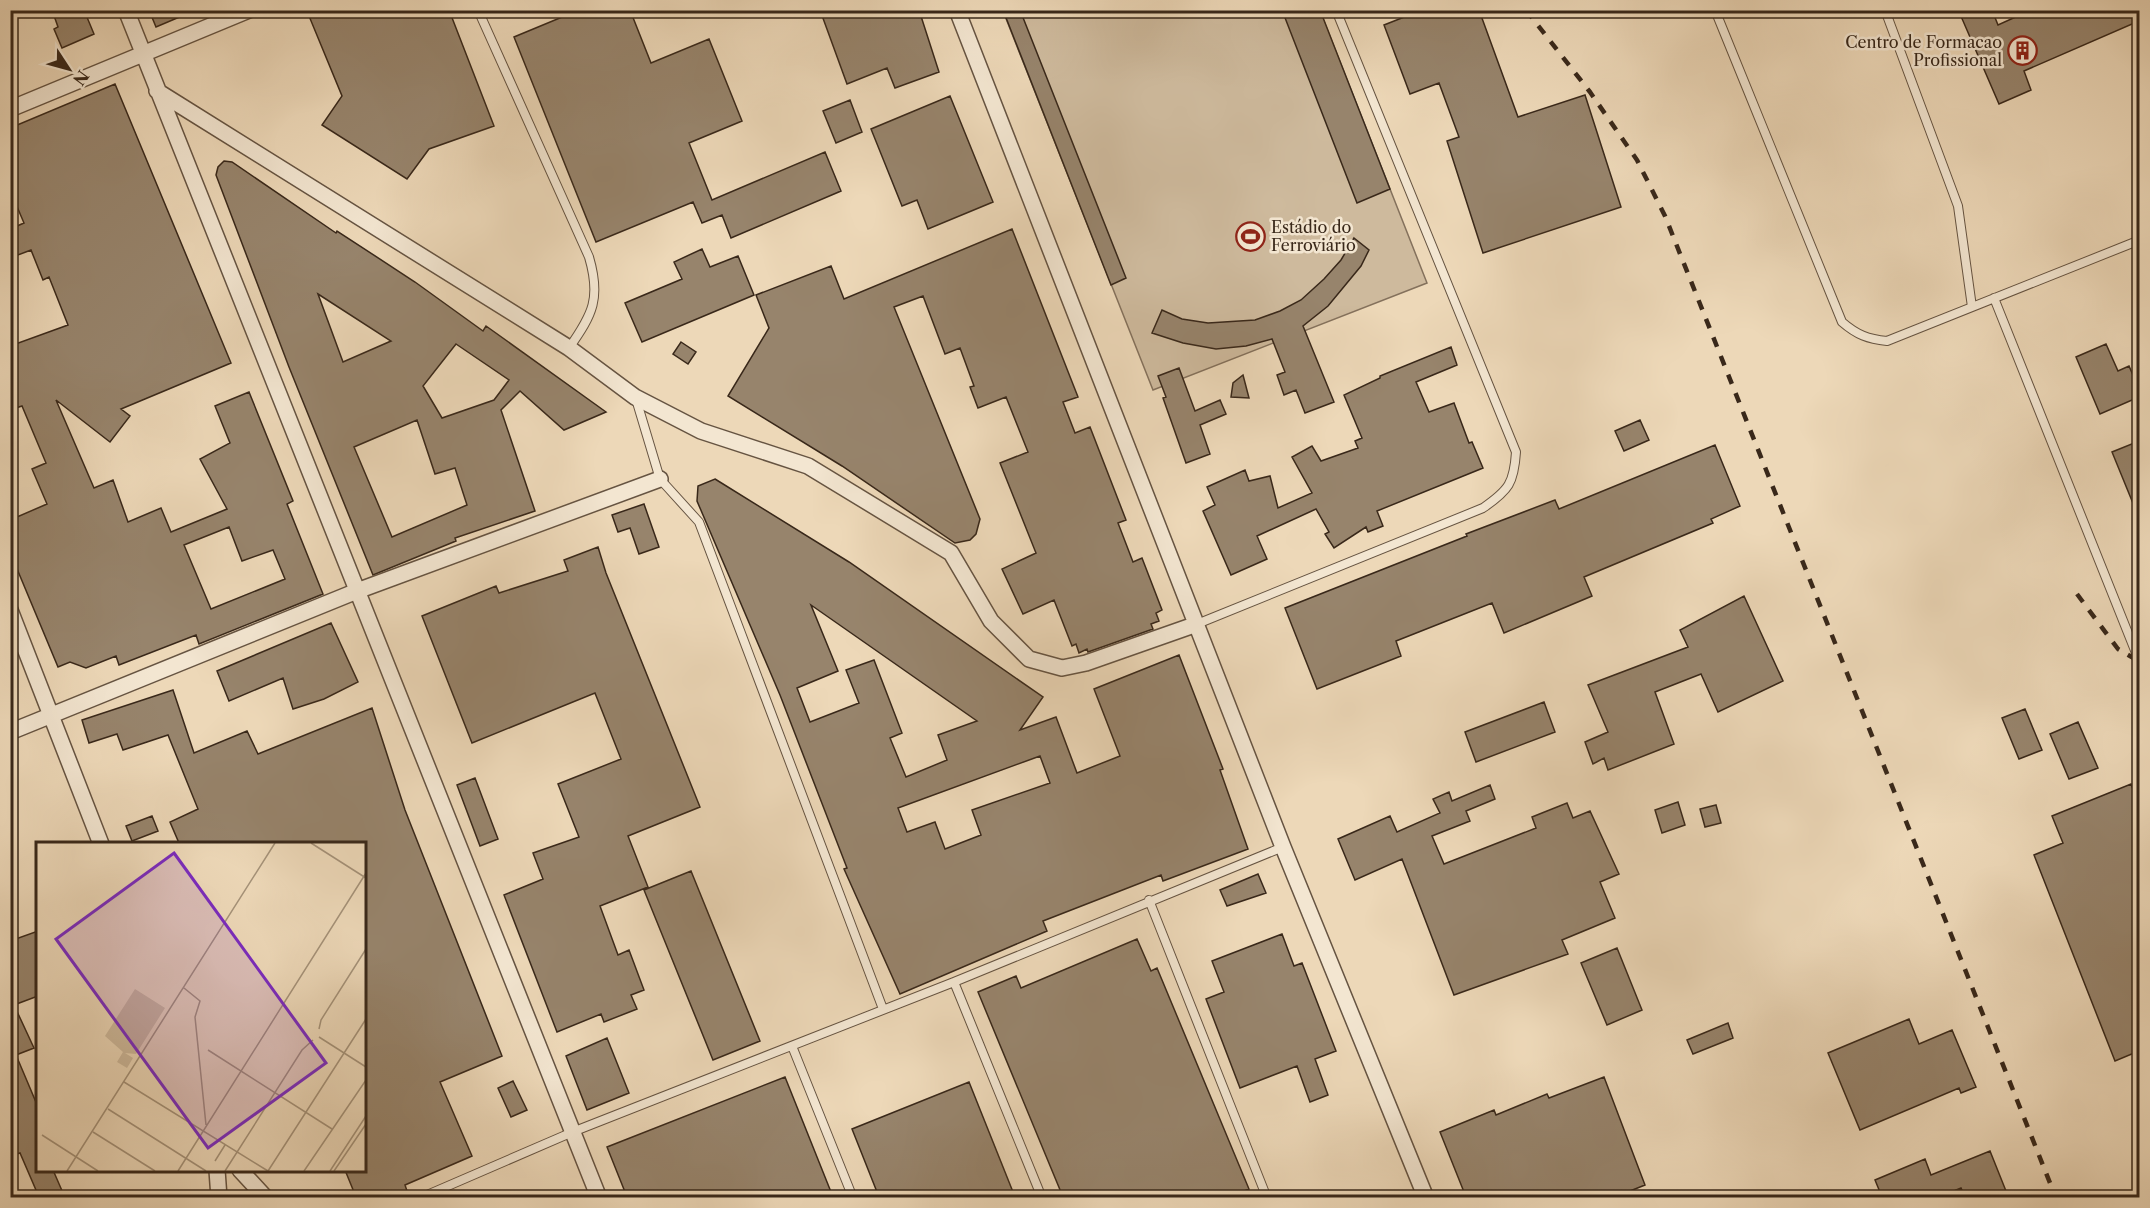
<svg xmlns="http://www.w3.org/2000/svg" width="2150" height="1208" font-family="'Libre Caslon Text',serif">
<rect width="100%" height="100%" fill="#edd8b8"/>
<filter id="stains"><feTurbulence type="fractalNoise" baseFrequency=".00333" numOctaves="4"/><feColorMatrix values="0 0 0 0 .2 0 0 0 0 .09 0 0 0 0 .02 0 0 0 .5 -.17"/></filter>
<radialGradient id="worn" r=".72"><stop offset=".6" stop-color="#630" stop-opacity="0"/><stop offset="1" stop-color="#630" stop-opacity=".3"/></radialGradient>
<path fill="#ceba9d" stroke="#84715c" stroke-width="1.5" d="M 1003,11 L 1320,11 L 1427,283 L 1153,390 Z"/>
<path fill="#97846c" stroke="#39281a" stroke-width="1.5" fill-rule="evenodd" d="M 52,10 L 84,10 L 94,34 L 62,48 L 54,29 L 58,27 Z
M 149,10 L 196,10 L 156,27 Z
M 324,10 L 449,10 L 494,126 L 429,149 L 407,179 L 322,125 L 342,96 L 309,16 Z
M 579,10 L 630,10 L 651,63 L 709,39 L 742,121 L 689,143 L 712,200 L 825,152 L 841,191 L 731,238 L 722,215 L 702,223 L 693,202 L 596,242 L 514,37 Z
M 820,10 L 919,10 L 939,72 L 895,88 L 887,68 L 847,84 Z
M 1003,10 L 1020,10 L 1126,278 L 1111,285 Z
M 1282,10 L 1320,10 L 1390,189 L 1357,203 Z
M 1422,10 L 1479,10 L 1518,117 L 1585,95 L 1621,207 L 1483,253 L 1447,141 L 1459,137 L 1439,83 L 1410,94 L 1384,25 Z
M 1969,10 L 1992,10 L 1998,25 L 2031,10 L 2139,10 L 2139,21 L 2024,71 L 2031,90 L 1999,104 L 1960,14 Z
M 115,84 L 231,363 L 121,409 L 130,416 L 110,442 L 56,400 L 94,488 L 113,480 L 128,522 L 161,508 L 171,532 L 227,509 L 200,459 L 230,443 L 215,406 L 249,392 L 293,501 L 287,504 L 323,594 L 199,644 L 196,635 L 119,665 L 116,656 L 86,668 L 70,662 L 58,667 L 10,552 L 10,520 L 47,504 L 32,469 L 46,463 L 22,406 L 10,410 L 10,346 L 68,325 L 49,277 L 43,280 L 31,250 L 10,258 L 10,229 L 24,223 L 10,190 L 10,128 ZM 229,527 L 242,561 L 273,550 L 285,579 L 211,609 L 184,545 Z
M 950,96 L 993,202 L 928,229 L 917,200 L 902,206 L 871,129 Z
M 850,100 L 862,132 L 836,143 L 823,111 Z
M 224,161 L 232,162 L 336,233 L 337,231 L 415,282 L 483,331 L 486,326 L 606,412 L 564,430 L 520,391 L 501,410 L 535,511 L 455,538 L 456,541 L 373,575 L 289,367 L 216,175 L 218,167 ZM 318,294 L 391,341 L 343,362 ZM 456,344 L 509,380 L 494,400 L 442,418 L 423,386 ZM 417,420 L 435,474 L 455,468 L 467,505 L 392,537 L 354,447 Z
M 1012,229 L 1078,397 L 1063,402 L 1075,433 L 1090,427 L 1126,520 L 1118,523 L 1133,562 L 1142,558 L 1162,610 L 1156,613 L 1159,621 L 1151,624 L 1153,629 L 1088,652 L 1087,649 L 1079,653 L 1076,644 L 1072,646 L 1054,600 L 1023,614 L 1002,569 L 1036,553 L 1000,463 L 1028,452 L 1006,397 L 978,408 L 970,387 L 974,386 L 960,348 L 945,354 L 923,296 L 894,307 L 980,519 L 976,534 L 970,540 L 955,543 L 842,466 L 728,396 L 769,328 L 756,295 L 831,266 L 844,299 Z
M 1354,238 L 1369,250 L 1361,266 L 1328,306 L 1303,326 L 1334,402 L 1305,413 L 1296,390 L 1284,395 L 1277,375 L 1285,372 L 1272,339 L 1246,346 L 1216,349 L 1183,343 L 1152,333 L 1162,310 L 1182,319 L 1208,323 L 1255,320 L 1280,311 L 1301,300 L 1324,279 L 1341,260 Z
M 702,249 L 710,267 L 738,256 L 754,295 L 642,342 L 625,303 L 682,279 L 674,262 Z
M 681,342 L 696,352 L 688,364 L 673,354 Z
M 2106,344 L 2118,371 L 2129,366 L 2139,389 L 2139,397 L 2100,414 L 2076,357 Z
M 1451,347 L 1457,365 L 1416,382 L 1429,412 L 1454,403 L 1469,443 L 1472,442 L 1483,468 L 1377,511 L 1383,526 L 1368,532 L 1366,527 L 1334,548 L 1325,534 L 1329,532 L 1316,509 L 1257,536 L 1267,559 L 1231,575 L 1203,511 L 1215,505 L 1207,487 L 1245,470 L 1249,481 L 1270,476 L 1278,508 L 1312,493 L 1292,457 L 1312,446 L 1321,461 L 1358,448 L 1355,441 L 1362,438 L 1344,395 L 1380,378 L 1380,376 Z
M 1179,368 L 1195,411 L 1220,400 L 1226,414 L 1200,425 L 1210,454 L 1186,463 L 1163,398 L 1166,397 L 1158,376 Z
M 1243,375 L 1249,398 L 1231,397 L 1233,383 Z
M 1640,420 L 1649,440 L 1624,451 L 1615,431 Z
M 2139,441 L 2139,518 L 2112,452 Z
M 1715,445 L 1740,506 L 1711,519 L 1713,523 L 1584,577 L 1592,596 L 1504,633 L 1492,603 L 1396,641 L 1401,656 L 1317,689 L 1285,608 L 1467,536 L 1466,534 L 1555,500 L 1559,509 Z
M 715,479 L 849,562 L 1043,697 L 1020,730 L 1056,717 L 1077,773 L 1120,756 L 1094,689 L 1179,655 L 1223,769 L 1220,770 L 1248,849 L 1163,881 L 1161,875 L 1043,921 L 1047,931 L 900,994 L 844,869 L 847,868 L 780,695 L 697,501 L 698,486 ZM 811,605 L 977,721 L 938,735 L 947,760 L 906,777 L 890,738 L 902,733 L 874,660 L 846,670 L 859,703 L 810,722 L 797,688 L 838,671 ZM 1040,756 L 1050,783 L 972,810 L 981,835 L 945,849 L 935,822 L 907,832 L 898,808 Z
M 644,504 L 659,547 L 639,554 L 630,528 L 618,532 L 612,515 Z
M 598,547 L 606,573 L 700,807 L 628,836 L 648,887 L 600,906 L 618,955 L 629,950 L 644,990 L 631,995 L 637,1009 L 604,1022 L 601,1014 L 557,1032 L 504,895 L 543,879 L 533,853 L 579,837 L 558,784 L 621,759 L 595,693 L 472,743 L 422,616 L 496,586 L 499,593 L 568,571 L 564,560 Z
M 1744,596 L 1783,681 L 1718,712 L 1701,674 L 1655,692 L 1674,744 L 1608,770 L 1604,758 L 1593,764 L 1585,742 L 1608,732 L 1588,685 L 1688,647 L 1680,630 Z
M 331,623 L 358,682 L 324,699 L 293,709 L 283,678 L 229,701 L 217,671 Z
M 173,690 L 194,753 L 247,731 L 258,754 L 372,708 L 405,810 L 502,1056 L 440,1082 L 472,1156 L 405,1185 L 408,1194 L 399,1197 L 356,1197 L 345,1170 L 364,1170 L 364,843 L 179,843 L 170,822 L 198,809 L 168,735 L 123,750 L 117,734 L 89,743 L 82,720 Z
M 1544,702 L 1555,732 L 1476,762 L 1465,732 Z
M 2025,709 L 2042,750 L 2019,759 L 2002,718 Z
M 2078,722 L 2098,768 L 2069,779 L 2050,734 Z
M 475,778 L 498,839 L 480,846 L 457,785 Z
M 2131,784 L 2139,806 L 2139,1051 L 2115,1061 L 2034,855 L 2063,843 L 2052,816 Z
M 1490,785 L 1495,799 L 1466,811 L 1470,821 L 1432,836 L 1444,864 L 1536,828 L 1532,817 L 1567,803 L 1573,818 L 1590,811 L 1619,874 L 1600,882 L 1615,918 L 1562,940 L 1568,954 L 1454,995 L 1402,859 L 1355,880 L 1338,839 L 1390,816 L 1397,832 L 1440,813 L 1433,799 L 1449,792 L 1452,801 Z
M 1678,802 L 1685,825 L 1662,833 L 1655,810 Z
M 1716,805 L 1721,823 L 1705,827 L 1700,809 Z
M 152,816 L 158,831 L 132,841 L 126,826 Z
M 691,871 L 760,1041 L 713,1060 L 644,890 Z
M 1258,874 L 1266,893 L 1227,906 L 1220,890 Z
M 38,931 L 38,996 L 14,1005 L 34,1048 L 16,1055 L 38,1107 L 38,1170 L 53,1170 L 63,1193 L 53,1197 L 39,1197 L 20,1153 L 10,1156 L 10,941 Z
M 1282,934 L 1294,966 L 1302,963 L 1336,1051 L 1315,1059 L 1328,1095 L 1310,1102 L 1297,1066 L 1240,1088 L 1206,999 L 1224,992 L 1212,961 Z
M 1137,939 L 1151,971 L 1157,968 L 1249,1189 L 1230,1197 L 1063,1197 L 978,992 L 1016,976 L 1021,988 Z
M 1617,948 L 1642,1010 L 1607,1025 L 1581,963 Z
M 1909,1019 L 1919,1044 L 1952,1030 L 1976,1087 L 1961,1093 L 1959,1088 L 1860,1130 L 1828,1053 Z
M 1728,1023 L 1733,1038 L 1693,1054 L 1687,1040 Z
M 607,1038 L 629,1093 L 587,1110 L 566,1056 Z
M 785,1077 L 833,1197 L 627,1197 L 607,1147 Z
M 1604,1077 L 1645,1185 L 1615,1197 L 1466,1197 L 1440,1132 L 1494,1110 L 1496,1115 L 1547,1094 L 1549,1098 Z
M 513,1081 L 527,1110 L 511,1117 L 498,1088 Z
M 969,1082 L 1015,1197 L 879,1197 L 852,1129 Z
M 1990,1151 L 2006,1191 L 1990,1197 L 1965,1197 L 1961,1188 L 1939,1197 L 1882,1197 L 1875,1180 L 1925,1159 L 1931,1175 Z"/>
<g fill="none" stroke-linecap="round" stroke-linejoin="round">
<defs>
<path id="lane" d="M 478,10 L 589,257 C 601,298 593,314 569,348
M 1715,10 L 1842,322 C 1857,335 1868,339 1887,341 L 2140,240
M 1885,10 L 1958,206 L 1972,307
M 1994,298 L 2140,663
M 636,399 L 660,479 L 699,522 L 883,1009
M 1197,624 L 1483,508 C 1509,490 1514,483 1516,452 L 1336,10
M 1149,900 L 1267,1198
M 954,982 L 1042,1198
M 792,1046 L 853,1198
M 420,1198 L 575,1131 L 954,982 L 1283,847"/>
<path id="street" d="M 126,10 L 599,1198
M 957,10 L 1283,847 L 1426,1198
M 157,91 L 569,348 L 635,397 L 701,431 L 808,466 L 951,553 L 991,621 L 1029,659 L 1062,668 L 1086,663 L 1197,624
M 10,109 L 249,10
M 10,610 L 101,844
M 10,732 L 357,591 L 660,479
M 217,1170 L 219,1198
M 240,1170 L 266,1198"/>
</defs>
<use href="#lane" stroke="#665442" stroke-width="10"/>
<use href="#street" stroke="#665442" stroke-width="18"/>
<use href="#lane" stroke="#f3e6d1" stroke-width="8"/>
<use href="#street" stroke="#f3e6d1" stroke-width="15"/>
<path stroke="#39281a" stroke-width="4.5" stroke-dasharray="10 10" stroke-linecap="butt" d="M 1526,10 L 1590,92 L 1637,160 L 1665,216 L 2056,1198
M 2077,594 L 2118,649 L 2140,662"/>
</g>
<defs>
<symbol id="building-ring" viewBox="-11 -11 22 22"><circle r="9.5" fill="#f3e6d1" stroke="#8f2418" stroke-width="1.5"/><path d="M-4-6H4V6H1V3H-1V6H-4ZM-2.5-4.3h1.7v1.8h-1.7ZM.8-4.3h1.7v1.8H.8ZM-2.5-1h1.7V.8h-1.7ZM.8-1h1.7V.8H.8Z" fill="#8f2418"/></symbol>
<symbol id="stadium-ring" viewBox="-11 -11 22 22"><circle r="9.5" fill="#f3e6d1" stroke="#8f2418" stroke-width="1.5"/><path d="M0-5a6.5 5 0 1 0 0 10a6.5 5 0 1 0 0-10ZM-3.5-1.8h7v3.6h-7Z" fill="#8f2418"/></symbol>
</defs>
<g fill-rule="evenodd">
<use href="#building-ring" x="2006" y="34" width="33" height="33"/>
<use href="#stadium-ring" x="1234" y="220" width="33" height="33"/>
</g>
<g text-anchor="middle" stroke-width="5" stroke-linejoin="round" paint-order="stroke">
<g font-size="16" fill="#39281a" stroke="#f3e6d1" text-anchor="end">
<text x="2002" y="48">Centro de Formacao<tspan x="2002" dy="18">Profissional</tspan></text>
<text x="1271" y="233" text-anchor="start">Estádio do<tspan x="1271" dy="18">Ferroviário</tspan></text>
</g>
</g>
<g transform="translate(36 842)">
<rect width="330" height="330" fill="#edd8b8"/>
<path d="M 99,147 L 129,166 L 100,212 L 89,211 L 97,216 L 91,226 L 81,220 L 87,210 L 69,194 Z" fill="#ceba9d"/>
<path fill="none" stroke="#a59279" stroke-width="1.5" d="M 275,1 L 330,36M 148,146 L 164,159 L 159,175 L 170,283M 283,187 L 285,178 L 330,107M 283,195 L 330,225M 172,208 L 296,287M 88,240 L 232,329M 72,267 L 170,329M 57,290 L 119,329M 6,293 L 62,329M 179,319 L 189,303M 31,329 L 239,1M 142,329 L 330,31M 189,329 L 266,208 L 277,198M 232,329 L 330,177M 268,329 L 330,238M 294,329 L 330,274M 298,329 L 330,282"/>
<path fill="#7b2cbf" fill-opacity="0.15" stroke="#7b2cbf" stroke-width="3" d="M 138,11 L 290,221 L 172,306 L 20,97 Z"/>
<rect width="330" height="330" fill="none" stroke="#39281a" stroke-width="3"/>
</g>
<rect width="2150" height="1208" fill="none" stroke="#edd8b8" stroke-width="36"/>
<rect x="12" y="12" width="2126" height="1184" fill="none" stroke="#39281a" stroke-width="3"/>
<rect x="18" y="18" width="2114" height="1172" fill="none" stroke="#39281a" stroke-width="1.5"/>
<g transform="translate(69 69) rotate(126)" stroke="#f3e6d1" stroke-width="4.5" paint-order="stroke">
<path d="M0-4.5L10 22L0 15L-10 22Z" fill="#39281a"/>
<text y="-9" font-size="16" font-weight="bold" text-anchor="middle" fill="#39281a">N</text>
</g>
<rect width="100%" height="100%" filter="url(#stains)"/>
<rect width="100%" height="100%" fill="url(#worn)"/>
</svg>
